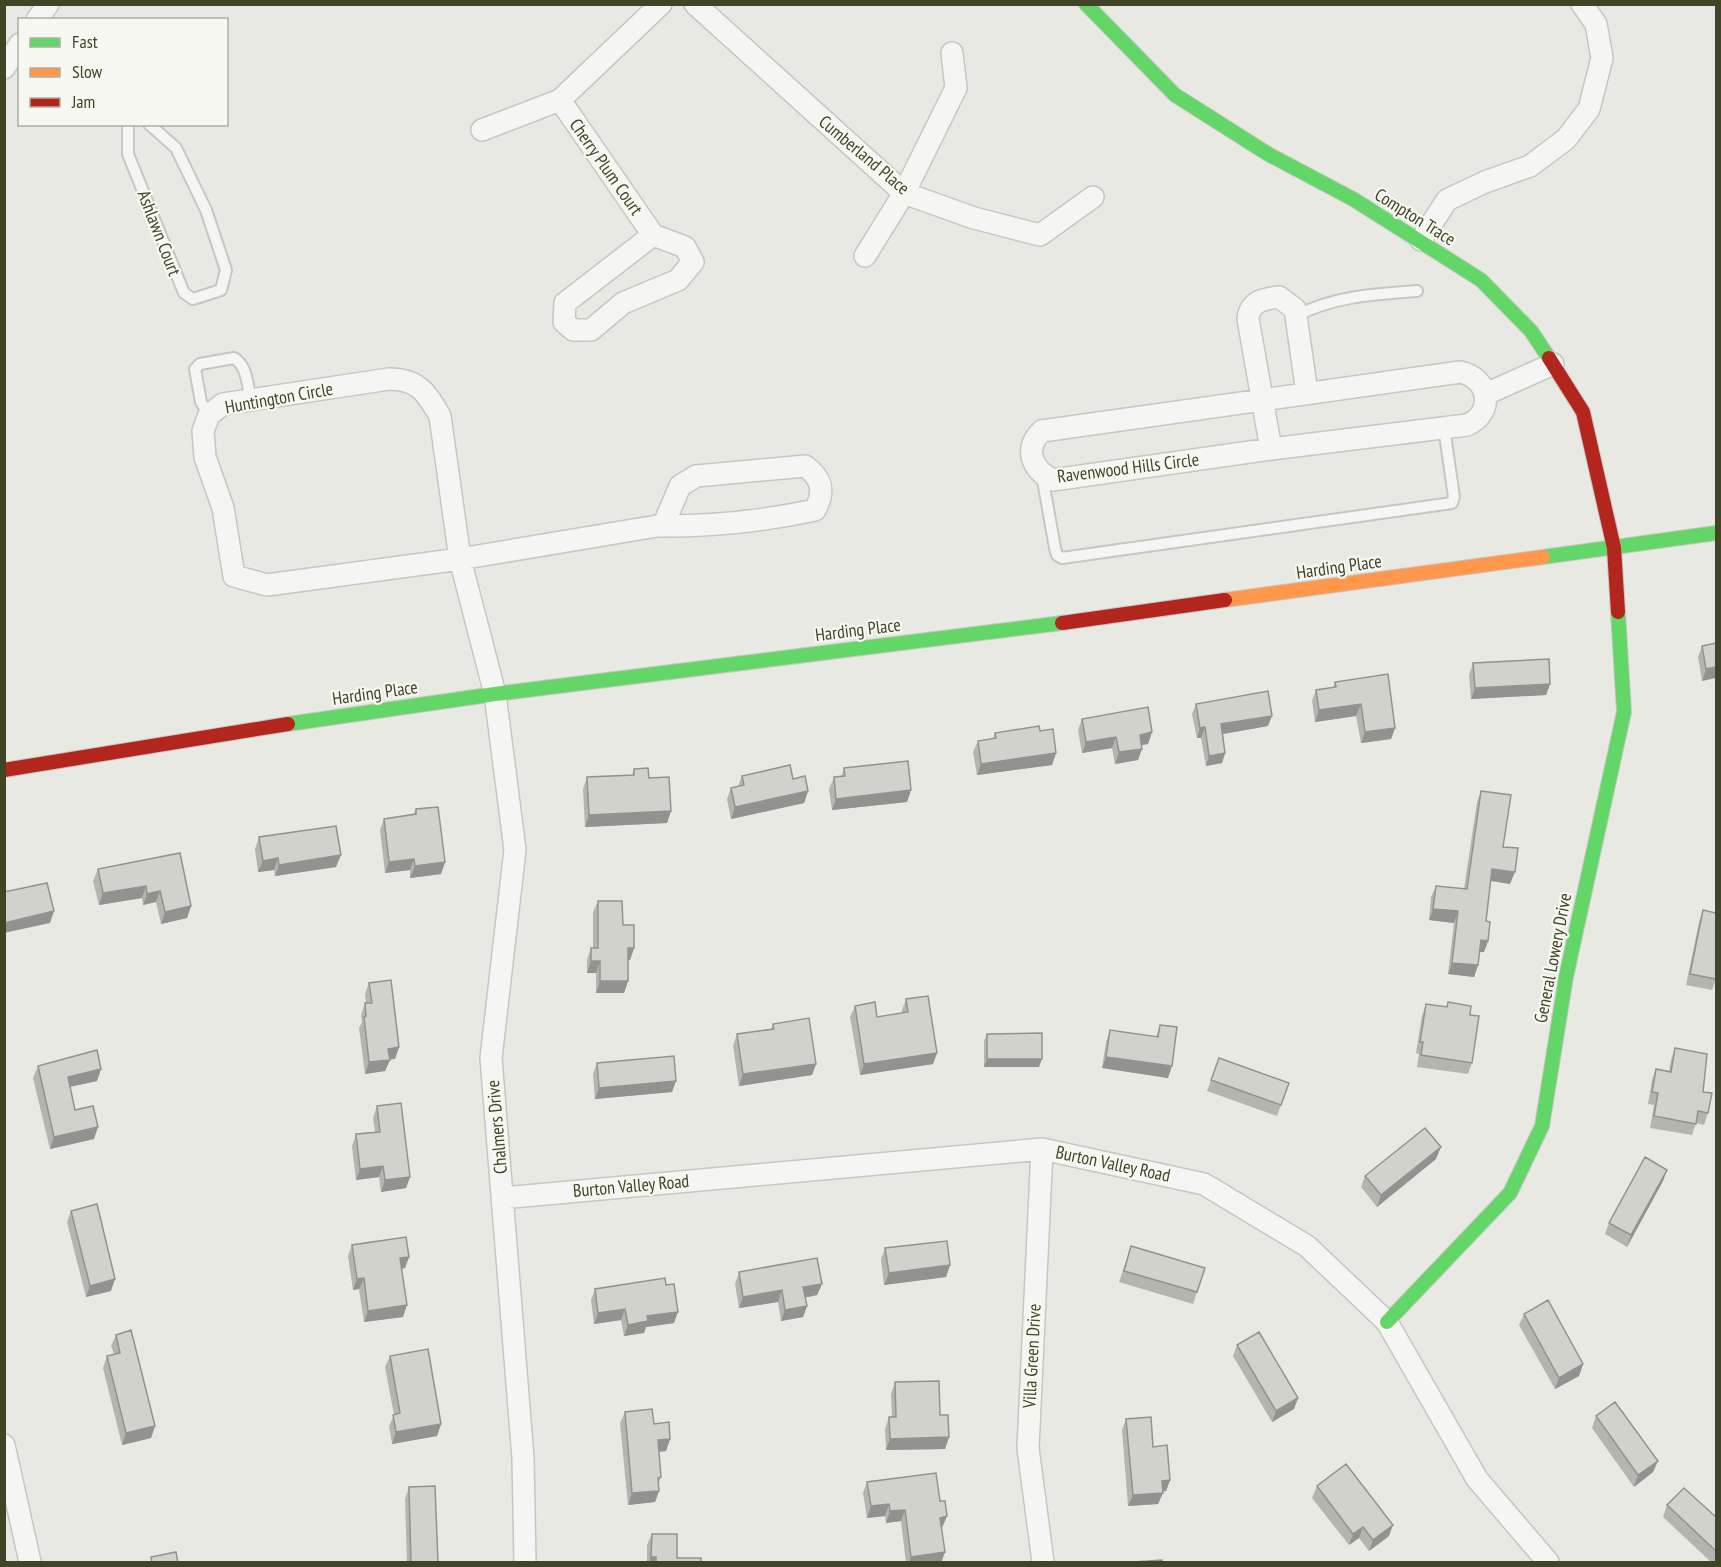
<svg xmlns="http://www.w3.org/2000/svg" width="1721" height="1567" font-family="'PT Sans Narrow',sans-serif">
<rect width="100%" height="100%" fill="#e9e9e4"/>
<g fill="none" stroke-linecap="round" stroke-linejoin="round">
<defs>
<path id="lane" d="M 128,124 L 128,154 L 184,293 L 193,299 L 221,290 L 226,270 L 206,210 L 176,148 L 149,124
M 1296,316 C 1334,296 1376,294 1417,291
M 209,415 L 201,402 L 195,369 L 200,364 L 234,358 C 248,367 247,385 251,400
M 1042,475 L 1055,548 L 1057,555 L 1062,558 L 1452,503 L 1454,497 L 1444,428"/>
<path id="street" d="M 695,4 L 904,193 L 974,218 L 1040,235 L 1093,197
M 37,20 L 48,4
M 4,68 L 20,44
M 560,100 L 653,235 L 565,303 L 564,322 L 573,330 L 591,330 L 623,303 L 678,280 L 693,262 L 685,247 L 653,235
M 482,130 L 560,100 L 661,4
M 1421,240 L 1447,200 L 1485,182 L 1530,166 L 1566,139 L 1589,109 L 1602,58 L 1596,24 L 1582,4
M 865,256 L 904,193 L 956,88 L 952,53
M 1460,372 C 1490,378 1495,413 1467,425 L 1271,449 L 1053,480 C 1032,470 1023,448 1042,431 Z
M 389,379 C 418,379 426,392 440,416 L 460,559 L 267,585 L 234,576 L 223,508 L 205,457 L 203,431 L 209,415 L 223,404 Z
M 1486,394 L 1553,364
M 1271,449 L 1248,319 C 1250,301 1263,299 1279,297 L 1295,309 L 1307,393
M 1042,1149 L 1028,1448 L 1043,1562
M 503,1198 L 1042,1149 L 1204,1184 L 1307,1246 L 1387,1322 L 1477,1479 L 1548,1562
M 4,1445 L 30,1562
M 525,1562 L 523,1458 L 491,1058 L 515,850 L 495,694 L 460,559 L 657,526 L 663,526 C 716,526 764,521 815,510 C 825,492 822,478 805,466 L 696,476 L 680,486 L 663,526"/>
<path id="fast" d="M 1086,4 L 1175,95 L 1268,154 L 1353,199 L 1481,280 L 1531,331 L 1549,358
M 1543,557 L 1716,533
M 288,724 L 495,694 L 1062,623
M 1387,1322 L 1510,1193 L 1542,1126 L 1566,977 L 1624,712 L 1618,612"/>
<path id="slow" d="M 1225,600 L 1543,557"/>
<path id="jam" d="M 1549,358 L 1583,412 L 1614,548 L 1618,612
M 1062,623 L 1225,600
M 4,770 L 288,724"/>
</defs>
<use href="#lane" stroke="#c7c7c2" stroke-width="14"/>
<use href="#street" stroke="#c7c7c2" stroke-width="24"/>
<use href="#fast" stroke="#c7c7c2" stroke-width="16"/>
<use href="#slow" stroke="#c7c7c2" stroke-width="16"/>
<use href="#jam" stroke="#c7c7c2" stroke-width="16"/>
<use href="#lane" stroke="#f5f6f3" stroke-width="10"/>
<use href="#street" stroke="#f5f6f3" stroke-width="21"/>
<use href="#fast" stroke="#63d668" stroke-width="14"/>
<use href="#slow" stroke="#ff974d" stroke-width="14"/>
<use href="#jam" stroke="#b3261e" stroke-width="14"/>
</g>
<path fill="#b4b5af" d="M 1716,643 L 1702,681 L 1698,657 L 1702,646 Z
M 1473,663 L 1550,684 L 1546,695 L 1471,699 L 1469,675 Z
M 1335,682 L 1395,728 L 1391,739 L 1361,743 L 1356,716 L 1315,722 L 1312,701 L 1316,690 L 1333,687 Z
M 1196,704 L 1268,726 L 1223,734 L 1225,753 L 1222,763 L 1206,766 L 1201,738 L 1197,738 L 1192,714 Z
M 1082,719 L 1152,732 L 1148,744 L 1142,745 L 1138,760 L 1115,764 L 1112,748 L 1082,753 L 1078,730 Z
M 1040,731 L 1056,753 L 1052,765 L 977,775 L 973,752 L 978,741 L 993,739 L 995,733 Z
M 844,768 L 911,790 L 907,802 L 832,810 L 829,789 L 834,777 L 841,777 Z
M 634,769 L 649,778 L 671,811 L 667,823 L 585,827 L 583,789 L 587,777 L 632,775 Z
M 742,776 L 793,779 L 808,791 L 804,803 L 731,819 L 727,799 L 731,788 L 738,786 Z
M 1481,791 L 1503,847 L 1510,884 L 1490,881 L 1486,921 L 1488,941 L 1484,952 L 1480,952 L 1478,965 L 1474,977 L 1448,974 L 1454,923 L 1429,920 L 1431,897 L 1436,886 L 1464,889 L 1477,802 Z
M 416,809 L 445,862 L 441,874 L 410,878 L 410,870 L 385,873 L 380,830 L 384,819 L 414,814 Z
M 259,837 L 336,867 L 275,876 L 274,870 L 258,872 L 255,849 Z
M 180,853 L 191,906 L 187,918 L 161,924 L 156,902 L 143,905 L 142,898 L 99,905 L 93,881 L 98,869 Z
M 598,901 L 623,925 L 634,948 L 630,960 L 628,960 L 628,981 L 624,993 L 596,993 L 596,973 L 587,973 L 587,960 L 591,948 L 593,948 L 593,912 Z
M 1703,910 L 1716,979 L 1712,990 L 1686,985 L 1699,922 Z
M 369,983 L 399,1047 L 395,1059 L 390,1059 L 385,1071 L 365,1074 L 359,1028 L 362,1022 L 361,1015 L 365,1003 L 366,1003 L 365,994 Z
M 906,999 L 933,1064 L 860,1075 L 850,1017 L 855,1006 L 877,1017 L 902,1013 L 902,1010 Z
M 1448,1002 L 1470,1015 L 1472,1063 L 1468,1074 L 1417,1067 L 1419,1054 L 1416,1053 L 1422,1016 L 1426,1004 L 1446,1007 Z
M 773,1024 L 816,1064 L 812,1075 L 739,1086 L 733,1046 L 737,1034 L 771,1029 Z
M 1160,1025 L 1168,1078 L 1102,1068 L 1106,1042 L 1110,1030 L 1156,1037 Z
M 987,1034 L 1039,1067 L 984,1067 L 984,1041 Z
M 1675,1048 L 1703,1092 L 1708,1113 L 1704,1125 L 1696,1123 L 1692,1135 L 1650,1128 L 1654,1105 L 1648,1104 L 1652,1080 L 1656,1069 L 1669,1071 L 1671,1060 Z
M 1219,1058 L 1289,1083 L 1277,1116 L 1207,1091 Z
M 597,1063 L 676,1081 L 672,1092 L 595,1099 L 593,1074 Z
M 38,1066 L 101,1069 L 97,1081 L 70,1087 L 75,1110 L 94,1139 L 50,1149 L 33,1078 Z
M 377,1106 L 410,1177 L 406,1188 L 381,1192 L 379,1177 L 356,1180 L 352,1146 L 356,1134 L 375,1132 L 373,1118 Z
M 1436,1159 L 1377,1207 L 1361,1187 L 1365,1176 Z
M 1667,1170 L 1663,1181 L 1627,1247 L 1605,1234 L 1609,1223 Z
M 71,1211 L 111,1291 L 86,1297 L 67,1222 Z
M 352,1245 L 409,1257 L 405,1268 L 402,1269 L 403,1317 L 364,1322 L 359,1289 L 353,1290 L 348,1256 Z
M 1131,1246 L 1197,1292 L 1193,1304 L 1119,1282 Z
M 885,1248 L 950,1265 L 946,1277 L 884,1285 L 881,1259 Z
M 739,1272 L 822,1284 L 817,1295 L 805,1297 L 807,1306 L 803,1317 L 781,1321 L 778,1302 L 739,1308 L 735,1284 Z
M 595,1289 L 674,1323 L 646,1327 L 644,1333 L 624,1336 L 621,1320 L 594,1324 L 591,1300 Z
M 1524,1314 L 1583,1364 L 1579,1376 L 1555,1389 L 1519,1325 Z
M 116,1335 L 155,1426 L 151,1438 L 122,1445 L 103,1368 L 107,1356 L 114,1354 L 111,1346 Z
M 1237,1345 L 1298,1398 L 1294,1409 L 1272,1422 L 1233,1356 Z
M 390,1356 L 441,1424 L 437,1436 L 392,1444 L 389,1426 L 394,1415 L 385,1367 Z
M 895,1382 L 940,1415 L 949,1437 L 945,1449 L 886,1450 L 885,1429 L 889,1417 L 892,1417 L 891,1394 Z
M 625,1412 L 654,1424 L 670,1439 L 666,1451 L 659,1452 L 661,1477 L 658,1485 L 659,1491 L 655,1502 L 628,1505 L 620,1423 Z
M 1596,1416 L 1653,1472 L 1634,1487 L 1592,1428 Z
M 1126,1419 L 1153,1447 L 1170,1480 L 1166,1491 L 1163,1492 L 1158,1504 L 1128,1506 L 1122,1430 Z
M 867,1482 L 942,1528 L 941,1528 L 945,1552 L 941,1563 L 906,1563 L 901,1521 L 886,1523 L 885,1516 L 867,1518 L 863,1493 Z
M 1317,1486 L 1389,1536 L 1369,1551 L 1359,1538 L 1349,1545 L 1312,1498 Z
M 409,1487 L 438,1563 L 407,1563 L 405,1499 Z
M 1667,1505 L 1716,1517 L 1716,1563 L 1712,1563 L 1663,1517 Z
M 652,1534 L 677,1558 L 701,1563 L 647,1563 L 647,1545 Z"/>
<path fill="#92938f" d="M 1716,667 L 1716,678 L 1702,681 L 1706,669 Z
M 1550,684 L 1546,695 L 1471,699 L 1475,688 Z
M 1361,704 L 1356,716 L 1315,722 L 1319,710 Z
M 1272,716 L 1268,726 L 1217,735 L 1221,724 Z
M 1205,727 L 1201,738 L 1197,738 L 1200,728 Z
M 1395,728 L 1391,739 L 1361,743 L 1365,732 Z
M 1152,732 L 1148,744 L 1136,746 L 1140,735 Z
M 1116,737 L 1112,748 L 1082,753 L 1086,742 Z
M 1142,749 L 1138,760 L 1115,764 L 1119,752 Z
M 1056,753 L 1052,765 L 977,775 L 981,764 Z
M 1225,753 L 1222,763 L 1206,766 L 1209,756 Z
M 911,790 L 907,802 L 832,810 L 836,799 Z
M 808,791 L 804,803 L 731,819 L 735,807 Z
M 671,811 L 667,823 L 585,827 L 589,815 Z
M 341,855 L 336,867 L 275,876 L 279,865 Z
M 278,858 L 274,870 L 258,872 L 263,861 Z
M 414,859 L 410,870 L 385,873 L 389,862 Z
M 445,862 L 441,874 L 410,878 L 415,866 Z
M 1492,869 L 1515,872 L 1510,884 L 1487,880 Z
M 146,886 L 142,898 L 99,905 L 103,893 Z
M 160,891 L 156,902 L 143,905 L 147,894 Z
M 191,906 L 187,918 L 161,924 L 165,912 Z
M 1433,909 L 1458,911 L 1454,923 L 1429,920 Z
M 54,911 L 50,923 L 4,933 L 4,923 Z
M 1481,940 L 1488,941 L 1484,952 L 1477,952 Z
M 628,948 L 634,948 L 630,960 L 624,960 Z
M 591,961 L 600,961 L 596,973 L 587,973 Z
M 1452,963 L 1478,965 L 1474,977 L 1448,974 Z
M 600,981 L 628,981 L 624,993 L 596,993 Z
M 399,1047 L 395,1059 L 384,1060 L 388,1049 Z
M 937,1053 L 933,1064 L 860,1075 L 864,1064 Z
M 1106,1057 L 1172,1066 L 1168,1078 L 1102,1068 Z
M 987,1059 L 1042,1059 L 1039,1067 L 984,1067 Z
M 390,1060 L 385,1071 L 365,1074 L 369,1062 Z
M 816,1064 L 812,1075 L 739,1086 L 743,1074 Z
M 101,1069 L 97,1081 L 64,1088 L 68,1077 Z
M 676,1081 L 672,1092 L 595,1099 L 599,1088 Z
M 98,1127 L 94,1139 L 50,1149 L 54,1137 Z
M 1441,1147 L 1436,1159 L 1377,1207 L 1381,1195 Z
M 383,1166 L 379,1177 L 356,1180 L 360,1169 Z
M 1667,1170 L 1663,1181 L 1627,1247 L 1631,1235 Z
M 410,1177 L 406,1188 L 381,1192 L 385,1180 Z
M 409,1257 L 405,1268 L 396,1269 L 400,1258 Z
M 950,1265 L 946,1277 L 884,1285 L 889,1273 Z
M 364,1278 L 359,1289 L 353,1290 L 357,1279 Z
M 115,1279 L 111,1291 L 86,1297 L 90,1286 Z
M 822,1284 L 817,1295 L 799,1299 L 803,1287 Z
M 782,1290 L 778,1302 L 739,1308 L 743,1297 Z
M 407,1305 L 403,1317 L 364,1322 L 368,1311 Z
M 807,1306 L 803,1317 L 781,1321 L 785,1310 Z
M 625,1309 L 621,1320 L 594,1324 L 598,1313 Z
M 678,1312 L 674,1323 L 646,1327 L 644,1333 L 624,1336 L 628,1325 L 647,1316 Z
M 1583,1364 L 1579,1376 L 1555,1389 L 1559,1378 Z
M 1298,1398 L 1294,1409 L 1272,1422 L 1276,1411 Z
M 441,1424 L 437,1436 L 392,1444 L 396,1432 Z
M 155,1426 L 151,1438 L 122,1445 L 126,1433 Z
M 949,1437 L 945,1449 L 886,1450 L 890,1439 Z
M 670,1439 L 666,1451 L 654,1452 L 658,1440 Z
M 1658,1461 L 1653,1472 L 1634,1487 L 1638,1475 Z
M 1170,1480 L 1166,1491 L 1157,1492 L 1162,1481 Z
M 659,1491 L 655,1502 L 628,1505 L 632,1493 Z
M 1163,1493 L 1158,1504 L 1128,1506 L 1133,1495 Z
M 889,1504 L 885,1516 L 867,1518 L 871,1506 Z
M 905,1510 L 901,1521 L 886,1523 L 890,1511 Z
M 947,1516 L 942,1528 L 936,1529 L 940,1518 Z
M 1393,1525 L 1389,1536 L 1369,1551 L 1373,1540 Z
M 1363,1527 L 1359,1538 L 1349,1545 L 1353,1534 Z
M 945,1552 L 941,1563 L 909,1563 L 911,1557 Z
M 651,1557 L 656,1557 L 654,1563 L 649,1563 Z"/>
<path fill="#d1d2cc" stroke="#92938f" stroke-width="1.5" d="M 1716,643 L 1716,667 L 1706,669 L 1702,646 Z
M 1549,659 L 1550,684 L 1475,688 L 1473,663 Z
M 1388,674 L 1395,728 L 1365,732 L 1361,704 L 1319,710 L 1316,690 L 1336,687 L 1335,682 Z
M 1268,691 L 1272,716 L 1221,724 L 1225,753 L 1209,756 L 1205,727 L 1200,728 L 1196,704 Z
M 1148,707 L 1152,732 L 1140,735 L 1142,749 L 1119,752 L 1116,737 L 1086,742 L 1082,719 Z
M 1039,726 L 1040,731 L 1053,729 L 1056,753 L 981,764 L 978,741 L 996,738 L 995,733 Z
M 908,761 L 911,790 L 836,799 L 834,777 L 845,776 L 844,768 Z
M 790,765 L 793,779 L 805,776 L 808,791 L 735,807 L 731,788 L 744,785 L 742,776 Z
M 648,768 L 649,778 L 669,777 L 671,811 L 589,815 L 587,777 L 634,775 L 634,769 Z
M 1481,791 L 1511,795 L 1503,847 L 1518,848 L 1515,872 L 1492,869 L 1486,921 L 1490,922 L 1488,941 L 1481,940 L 1478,965 L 1452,963 L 1458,911 L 1433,909 L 1436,886 L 1467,889 Z
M 438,807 L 445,862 L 415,866 L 414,859 L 389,862 L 384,819 L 416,814 L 416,809 Z
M 336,826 L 341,855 L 279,865 L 278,858 L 263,861 L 259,837 Z
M 180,853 L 191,906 L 165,912 L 160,891 L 147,894 L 146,886 L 103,893 L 98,869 Z
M 47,883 L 54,911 L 4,923 L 4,892 Z
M 598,901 L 622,901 L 623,925 L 634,925 L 634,948 L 628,948 L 628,981 L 600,981 L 600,961 L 591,961 L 591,948 L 598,948 Z
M 1703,910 L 1716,913 L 1716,979 L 1690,974 Z
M 391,980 L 399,1047 L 388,1049 L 390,1060 L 369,1062 L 364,1017 L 366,1016 L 365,1003 L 372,1003 L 369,983 Z
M 928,996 L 937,1053 L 864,1064 L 855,1006 L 875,1002 L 877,1017 L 908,1012 L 906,999 Z
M 1448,1002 L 1471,1006 L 1470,1015 L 1479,1016 L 1472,1063 L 1421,1055 L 1423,1042 L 1420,1042 L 1426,1004 L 1447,1007 Z
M 809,1018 L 816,1064 L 743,1074 L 737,1034 L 774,1029 L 773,1024 Z
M 1160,1025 L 1177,1027 L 1172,1066 L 1106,1057 L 1110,1030 L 1158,1037 Z
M 1042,1033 L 1042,1059 L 987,1059 L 987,1034 Z
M 1675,1048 L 1707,1054 L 1703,1092 L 1712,1093 L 1708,1113 L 1698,1111 L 1696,1124 L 1654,1116 L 1658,1093 L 1652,1092 L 1656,1069 L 1671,1072 Z
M 97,1050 L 101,1069 L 68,1077 L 75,1110 L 93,1106 L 98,1127 L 54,1137 L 38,1066 Z
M 674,1056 L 676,1081 L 599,1088 L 597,1063 Z
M 1219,1058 L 1289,1083 L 1281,1105 L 1211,1080 Z
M 401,1103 L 410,1177 L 385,1180 L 383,1166 L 360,1169 L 356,1134 L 380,1132 L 377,1106 Z
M 1425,1128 L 1441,1147 L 1381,1195 L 1365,1176 Z
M 1645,1157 L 1667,1170 L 1631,1235 L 1609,1223 Z
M 97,1204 L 115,1279 L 90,1286 L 71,1211 Z
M 406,1237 L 409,1257 L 400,1258 L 407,1305 L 368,1311 L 364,1278 L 357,1279 L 352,1245 Z
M 947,1241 L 950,1265 L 889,1273 L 885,1248 Z
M 1131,1246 L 1205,1268 L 1197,1292 L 1124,1271 Z
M 817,1258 L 822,1284 L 803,1287 L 807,1306 L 785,1310 L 782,1290 L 743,1297 L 739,1272 Z
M 665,1278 L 666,1285 L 674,1284 L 678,1312 L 647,1316 L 648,1321 L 628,1325 L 625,1309 L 598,1313 L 595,1289 Z
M 1548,1300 L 1583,1364 L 1559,1378 L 1524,1314 Z
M 131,1330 L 155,1426 L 126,1433 L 107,1356 L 120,1353 L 116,1335 Z
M 1259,1332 L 1298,1398 L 1276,1411 L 1237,1345 Z
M 428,1349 L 441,1424 L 396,1432 L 393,1415 L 400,1413 L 390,1356 Z
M 939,1381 L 940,1415 L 948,1415 L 949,1437 L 890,1439 L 889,1417 L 896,1417 L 895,1382 Z
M 1615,1402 L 1658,1461 L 1638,1475 L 1596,1416 Z
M 652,1409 L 654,1424 L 669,1422 L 670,1439 L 658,1440 L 661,1477 L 658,1478 L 659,1491 L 632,1493 L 625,1412 Z
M 1151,1417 L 1153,1447 L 1167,1445 L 1170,1480 L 1162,1481 L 1163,1493 L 1133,1495 L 1126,1419 Z
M 1346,1464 L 1393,1525 L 1373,1540 L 1363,1527 L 1353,1534 L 1317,1486 Z
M 936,1473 L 940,1501 L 945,1501 L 947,1516 L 940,1518 L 945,1552 L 911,1557 L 905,1510 L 890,1511 L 889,1504 L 871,1506 L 867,1482 Z
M 435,1486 L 438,1563 L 411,1563 L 409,1487 Z
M 1684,1488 L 1716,1517 L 1716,1551 L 1667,1505 Z
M 652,1534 L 677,1534 L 677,1558 L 701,1558 L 701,1563 L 656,1563 L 656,1557 L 651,1557 Z
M 176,1552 L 178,1563 L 152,1563 L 151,1557 Z
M 1162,1560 L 1162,1563 L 1135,1563 L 1135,1562 Z"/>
<g text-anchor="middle" stroke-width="4.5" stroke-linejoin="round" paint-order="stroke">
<g font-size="18" fill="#404528" stroke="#f8f8f2">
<text transform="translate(864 155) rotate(40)" y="6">Cumberland Place</text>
<text transform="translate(606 167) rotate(55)" y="6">Cherry Plum Court</text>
<text transform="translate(1415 217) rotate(32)" y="6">Compton Trace</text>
<text transform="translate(159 233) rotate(69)" y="6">Ashlawn Court</text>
<text transform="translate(279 398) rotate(-10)" y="6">Huntington Circle</text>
<text transform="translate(1128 468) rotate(-7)" y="6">Ravenwood Hills Circle</text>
<text transform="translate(1339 567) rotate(-8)" y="6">Harding Place</text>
<text transform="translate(858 630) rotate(-7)" y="6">Harding Place</text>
<text transform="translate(375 693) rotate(-8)" y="6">Harding Place</text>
<text transform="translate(1553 958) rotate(-79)" y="6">General Lowery Drive</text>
<text transform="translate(497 1127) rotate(-95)" y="6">Chalmers Drive</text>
<text transform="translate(1113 1164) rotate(12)" y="6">Burton Valley Road</text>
<text transform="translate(631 1186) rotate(-5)" y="6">Burton Valley Road</text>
<text transform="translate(1032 1356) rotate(-87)" y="6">Villa Green Drive</text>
</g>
</g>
<rect width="1721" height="1567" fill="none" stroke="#404528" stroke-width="12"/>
<rect x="18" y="18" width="210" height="108" fill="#f8f8f2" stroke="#aeb0a1" stroke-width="1.5"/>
<rect x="30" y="38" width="30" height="9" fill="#63d668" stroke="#aeb0a1" stroke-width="1.5"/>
<text x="72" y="48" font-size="18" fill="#404528">Fast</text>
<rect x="30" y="68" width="30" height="9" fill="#ff974d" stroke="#aeb0a1" stroke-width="1.5"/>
<text x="72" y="78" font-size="18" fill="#404528">Slow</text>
<rect x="30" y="98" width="30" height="9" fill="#b3261e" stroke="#aeb0a1" stroke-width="1.5"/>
<text x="72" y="108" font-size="18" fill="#404528">Jam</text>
</svg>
